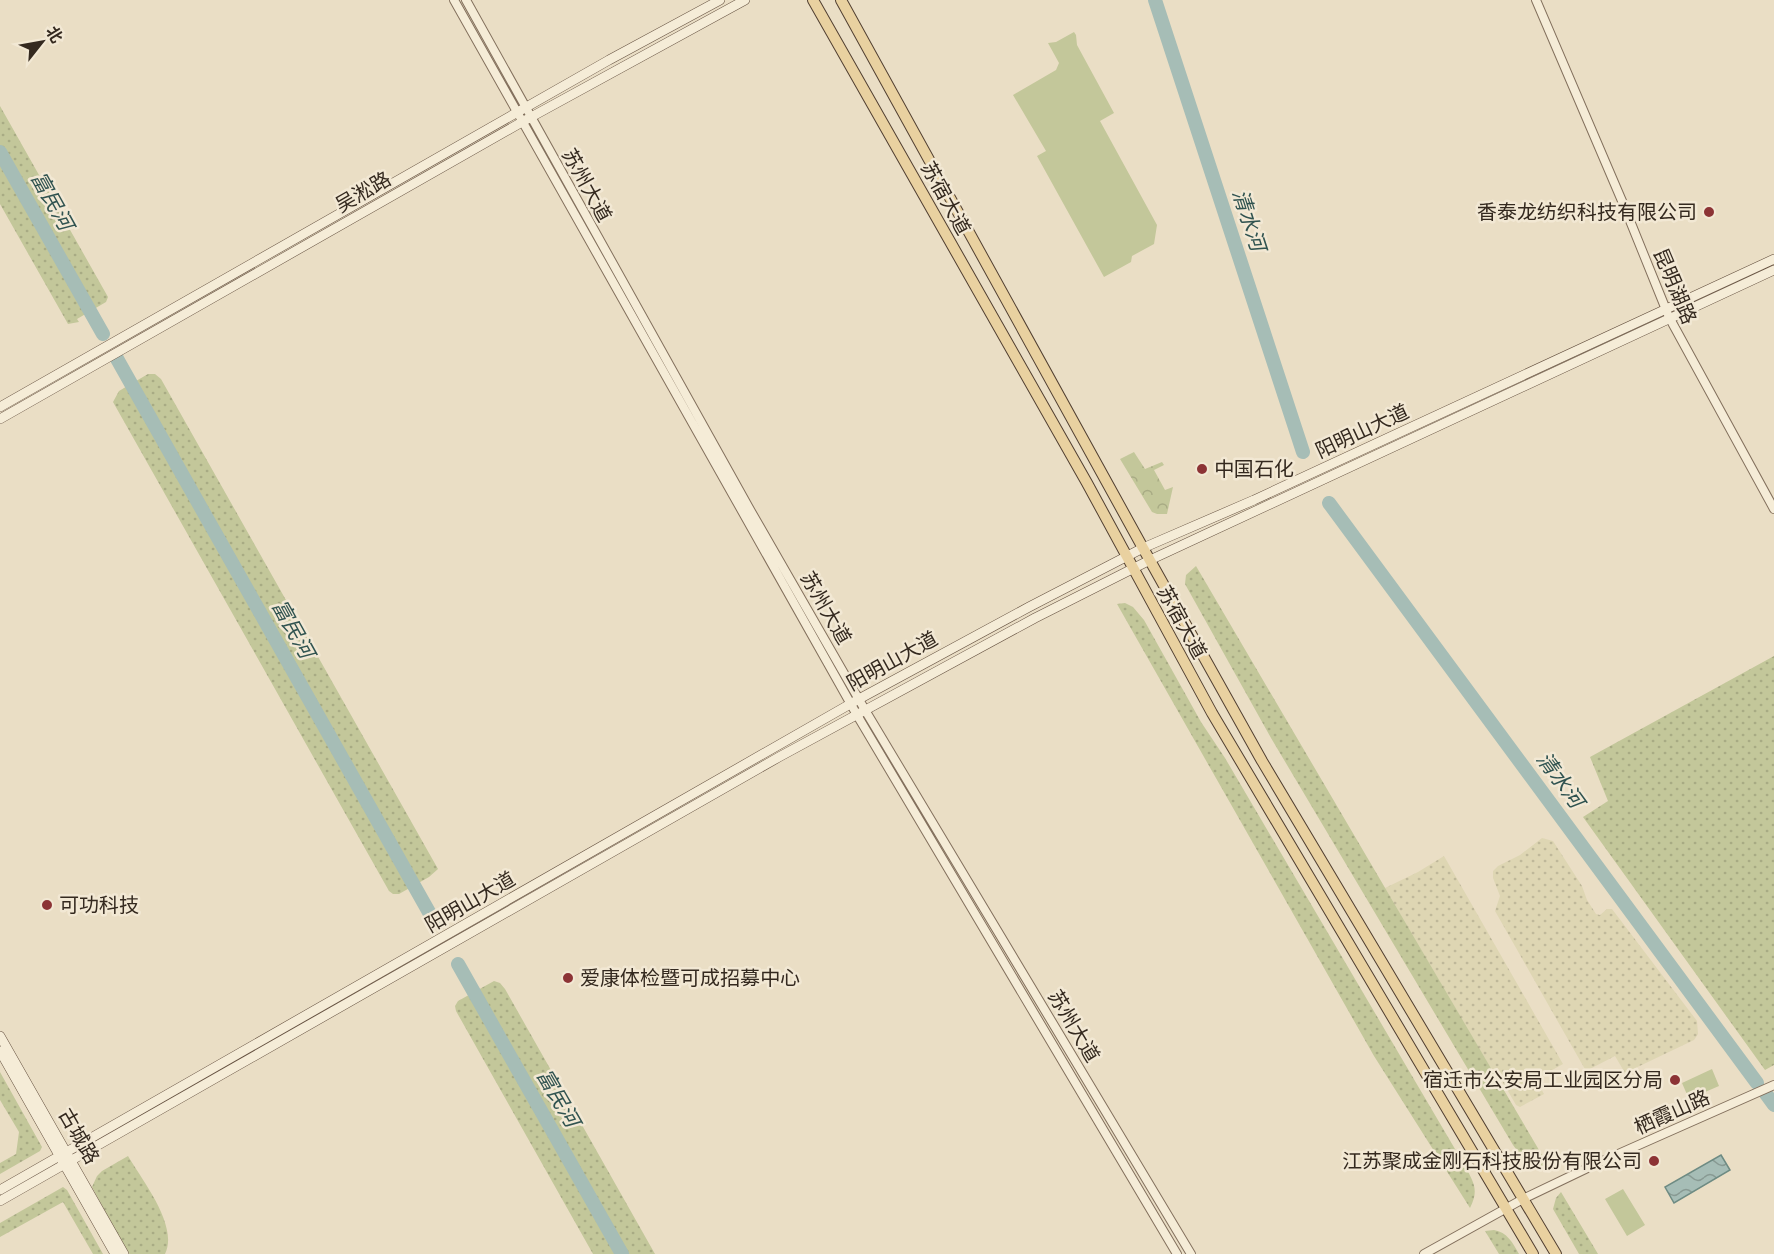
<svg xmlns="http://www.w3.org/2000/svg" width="1774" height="1254" font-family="'PT Serif','Noto Sans SC',serif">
<defs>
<pattern id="farmland-dots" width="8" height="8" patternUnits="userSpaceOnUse" patternTransform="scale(1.5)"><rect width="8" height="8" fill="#ded6b3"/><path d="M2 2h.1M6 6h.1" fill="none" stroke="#bfb89a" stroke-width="1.8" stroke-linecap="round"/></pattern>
<pattern id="grass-dots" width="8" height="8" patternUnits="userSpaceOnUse" patternTransform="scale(1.5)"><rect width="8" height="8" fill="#c3c79a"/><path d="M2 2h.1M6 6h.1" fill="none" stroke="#a8ab84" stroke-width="1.8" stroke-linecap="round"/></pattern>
<pattern id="forest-crowns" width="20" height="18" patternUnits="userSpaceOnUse" patternTransform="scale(1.5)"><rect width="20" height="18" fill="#c3c79a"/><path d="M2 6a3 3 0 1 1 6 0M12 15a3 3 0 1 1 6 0" fill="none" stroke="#a8ab84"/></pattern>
<pattern id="water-waves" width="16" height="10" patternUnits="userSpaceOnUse" patternTransform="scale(1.5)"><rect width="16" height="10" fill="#a6bdb6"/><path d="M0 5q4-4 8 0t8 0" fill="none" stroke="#889a93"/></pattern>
</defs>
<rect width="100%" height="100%" fill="#eadec5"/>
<path fill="url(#farmland-dots)" d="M 1542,838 L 1553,841 L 1582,886 L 1587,900 L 1596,914 L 1600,915 L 1607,909 L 1612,909 L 1697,1021 L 1698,1034 L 1694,1040 L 1625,1073 L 1615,1056 L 1586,1071 L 1495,911 L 1500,896 L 1493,878 L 1493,871 L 1498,866 L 1520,855 Z
M 1444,856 L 1563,1064 L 1536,1079 L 1544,1094 L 1520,1107 L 1516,1105 L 1498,1074 L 1490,1067 L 1385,888 L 1418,872 Z"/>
<path fill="url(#grass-dots)" d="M 0,106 L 108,297 L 106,302 L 77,319 L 79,322 L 68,324 L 0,204 Z
M 148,374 L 155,374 L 161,379 L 438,869 L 429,877 L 399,894 L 393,894 L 389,891 L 113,402 L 119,391 Z
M 1196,566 L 1549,1167 L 1535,1169 L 1521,1156 L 1513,1145 L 1271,738 L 1185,584 L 1186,575 Z
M 1125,603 L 1133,607 L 1144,620 L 1201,722 L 1225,758 L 1465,1166 C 1474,1183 1479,1190 1470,1208 L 1374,1056 L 1117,604 Z
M 1774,656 L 1774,1065 L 1765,1070 L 1583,817 L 1608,801 L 1590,757 Z
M 494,981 L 500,983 L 505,989 L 655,1254 L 593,1254 L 456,1011 L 455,1006 L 458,1001 Z
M 0,1072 L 42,1147 L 40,1151 L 0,1174 L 0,1163 L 16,1154 L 19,1132 L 0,1100 Z
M 128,1156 C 142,1180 179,1226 165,1254 L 128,1254 L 92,1187 L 97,1176 L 102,1171 Z
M 63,1187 L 67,1190 L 103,1254 L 93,1254 L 63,1202 L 0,1237 L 0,1223 Z
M 1561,1192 L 1598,1254 L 1579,1254 L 1553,1209 L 1556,1198 Z
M 1494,1230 C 1507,1232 1513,1243 1519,1254 L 1499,1254 L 1485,1231 Z"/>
<path fill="url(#forest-crowns)" d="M 1134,452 L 1145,469 L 1162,462 L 1164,465 L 1154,470 L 1165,490 L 1173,487 L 1167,514 L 1157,514 L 1152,512 L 1120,459 Z"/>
<path fill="#c3c79a" d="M 1074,32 L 1076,35 L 1077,45 L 1114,113 L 1100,121 L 1157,225 L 1154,244 L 1132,256 L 1131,262 L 1104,277 L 1037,156 L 1046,151 L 1013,95 L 1056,70 L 1059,63 L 1048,43 L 1056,42 Z
M 1712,1069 L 1719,1086 L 1689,1099 L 1682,1083 Z
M 1623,1189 L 1645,1225 L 1627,1236 L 1605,1199 Z"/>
<path fill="url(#water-waves)" stroke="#6e8b83" stroke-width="1.5" d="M 1721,1155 L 1730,1170 L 1674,1203 L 1665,1187 Z"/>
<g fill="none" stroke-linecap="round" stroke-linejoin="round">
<path stroke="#a6bdb6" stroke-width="14" d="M 1155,0 L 1303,452
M 0,152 L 103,334
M 116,357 L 434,921
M 1329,503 L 1757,1083
M 458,964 L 622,1254
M 1766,1094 L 1774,1105"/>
<defs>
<path id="tertiary" d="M 454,0 L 857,715 L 1177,1254
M 466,0 L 749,508 L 865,710 L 1191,1254
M 1536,0 L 1622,201 L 1669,317 L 1774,509
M 1424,1254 L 1523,1199 L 1598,1163 L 1774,1085"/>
<path id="secondary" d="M 0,407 L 609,60 L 720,0
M 0,419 L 522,122 L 745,0
M 0,1036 L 124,1254
M 0,1051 L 115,1254
M 0,1190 L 859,699 L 1029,607 L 1143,548 L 1254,500 L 1774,259
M 0,1201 L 779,757 L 1035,618 L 1150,560 L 1774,270"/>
<path id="primary" d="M 813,0 L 1087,483 L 1212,713 L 1533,1254
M 841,0 L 1143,548 L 1262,761 L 1556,1254"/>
</defs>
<use href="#tertiary" stroke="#83705d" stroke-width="10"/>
<use href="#secondary" stroke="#655140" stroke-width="10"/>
<use href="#primary" stroke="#513f31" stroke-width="12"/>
<use href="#tertiary" stroke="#f5ecd7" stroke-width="8"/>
<use href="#secondary" stroke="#f5ecd7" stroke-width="9"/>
<use href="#primary" stroke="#e9d1a0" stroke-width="10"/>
</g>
<g fill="#8c3335" stroke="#f2e8d4" stroke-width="2">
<circle cx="1709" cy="212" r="6"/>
<circle cx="1202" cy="469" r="6"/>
<circle cx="47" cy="905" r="6"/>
<circle cx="568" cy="978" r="6"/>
<circle cx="1675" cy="1080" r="6"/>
<circle cx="1654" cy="1161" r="6"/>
</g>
<g text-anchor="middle" stroke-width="5" stroke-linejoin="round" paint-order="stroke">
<g font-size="20" fill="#34291f" stroke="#f2e8d4">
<text transform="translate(587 185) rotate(61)" y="7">苏州大道</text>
<text transform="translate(363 192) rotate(-30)" y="7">吴淞路</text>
<text transform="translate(946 198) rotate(61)" y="7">苏宿大道</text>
<text transform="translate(1675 286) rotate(67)" y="7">昆明湖路</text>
<text transform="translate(1362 431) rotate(-25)" y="7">阳明山大道</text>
<text transform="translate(826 608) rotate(60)" y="7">苏州大道</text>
<text transform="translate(1182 622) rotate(61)" y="7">苏宿大道</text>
<text transform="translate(892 661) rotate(-29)" y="7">阳明山大道</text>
<text transform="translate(470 902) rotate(-30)" y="7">阳明山大道</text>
<text transform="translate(1074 1026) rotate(59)" y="7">苏州大道</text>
<text transform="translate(1672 1112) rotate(-24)" y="7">栖霞山路</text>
<text transform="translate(79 1136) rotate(60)" y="7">古城路</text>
</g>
<g font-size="20" fill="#34291f" stroke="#f2e8d4" text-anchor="end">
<text x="1697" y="219">香泰龙纺织科技有限公司</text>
<text x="1214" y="476" text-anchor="start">中国石化</text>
<text x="59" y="912" text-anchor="start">可功科技</text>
<text x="580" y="985" text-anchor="start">爱康体检暨可成招募中心</text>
<text x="1663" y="1087">宿迁市公安局工业园区分局</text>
<text x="1642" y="1168">江苏聚成金刚石科技股份有限公司</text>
</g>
<g font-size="21" font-style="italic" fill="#305350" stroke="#f2e8d4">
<text transform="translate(52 201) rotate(61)" y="7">富民河</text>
<text transform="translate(1249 220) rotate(72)" y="7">清水河</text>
<text transform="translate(293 629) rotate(61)" y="7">富民河</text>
<text transform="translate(1560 780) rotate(54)" y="7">清水河</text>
<text transform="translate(558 1098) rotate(60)" y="7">富民河</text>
</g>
</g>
<g transform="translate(42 42) rotate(59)" stroke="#f2e8d4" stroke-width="4.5" paint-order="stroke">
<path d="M0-4.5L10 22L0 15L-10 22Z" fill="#34291f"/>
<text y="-9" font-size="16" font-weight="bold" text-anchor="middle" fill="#34291f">北</text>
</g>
</svg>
